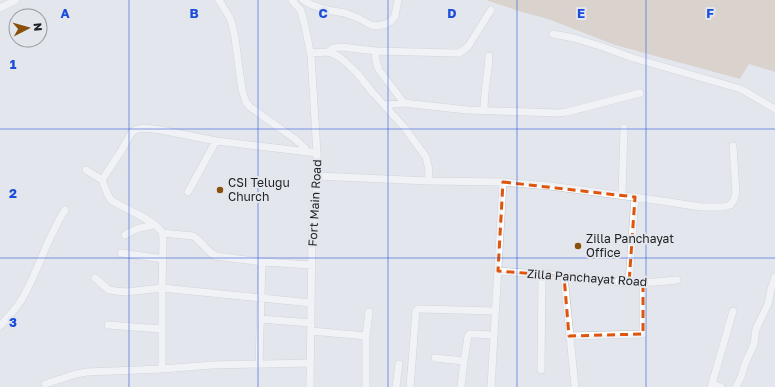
<svg xmlns="http://www.w3.org/2000/svg" width="775" height="387" font-family="'Golos Text',sans-serif">
<rect width="100%" height="100%" fill="#e3e7ed"/>
<path fill="#cfb8a4" d="M 486,0 L 775,0 L 775,72 L 749,64 L 740,79 L 615,45 L 548,19 L 522,12 Z"/>
<g fill="none" stroke-linecap="round" stroke-linejoin="round">
<defs>
<path id="minor" d="M 219,0 L 230,18 L 232,24 L 235,38 L 242,90 L 246,102 L 250,107 L 295,139 L 305,148 L 307,152
M 292,0 L 301,11 L 305,26 L 311,56 L 317,153 L 318,176 L 312,233 L 310,387
M 303,0 L 312,5 L 327,10 L 345,13 L 358,18 L 371,25 L 378,26 L 386,24 L 391,21 L 395,16 L 398,0
M 0,8 L 16,0
M 553,34 L 574,38 L 603,47 L 633,58 L 741,89 L 775,109
M 376,51 C 375,58 376,64 379,70 L 404,103
M 328,52 L 333,48 L 341,47 L 376,51 L 454,53 L 459,53 L 465,49 L 469,45 L 491,10
M 310,53 L 328,52 L 336,55 L 342,59 L 357,73 L 373,93 L 404,127 L 426,157 L 429,170 L 428,181
M 385,105 L 404,103 L 467,110 L 558,113 L 567,112 L 640,93
M 484,110 C 484,92 488,74 489,56
M 86,170 L 102,180 L 108,195 L 111,200 C 124,209 152,219 161,231 C 163,234 163,237 163,240 L 162,288 L 162,369
M 318,176 L 428,181 L 503,182 L 550,186 L 663,201 L 701,207 L 724,207 L 730,205 L 734,200 L 736,193 L 733,146
M 102,180 L 121,151 L 132,132 L 137,129 L 144,128 L 161,130 L 216,141 L 317,153
M 188,192 L 216,141
M 622,196 L 624,128
M 162,233 L 193,236 C 203,242 204,250 216,256 L 262,262 L 312,265
M 125,235 C 130,232 135,229 140,228 C 146,227 149,227 154,224
M 121,253 L 163,259
M 498,271 L 552,275 L 629,283 L 655,282 L 677,280
M 564,276 L 575,387
M 95,278 L 109,290 L 116,291 L 126,292 L 162,288 L 311,303
M 629,283 L 635,197
M 260,319 L 311,323
M 108,325 L 161,329
M 0,326 C 8,317 16,309 22,299 C 38,271 47,238 65,210
M 311,331 L 366,336
M 569,336 L 643,334 L 643,283
M 435,358 L 464,361
M 259,364 L 262,262
M 541,370 L 542,274
M 45,384 L 76,374 L 87,372 L 162,369 L 212,365 L 310,363
M 712,384 L 733,311
M 366,387 L 366,336 L 369,312
M 396,387 L 399,364
M 410,387 L 416,311 L 418,309 L 421,309 L 495,311
M 461,387 L 464,361 L 468,336 L 470,334 L 473,334 L 494,335
M 491,387 L 503,182
M 711,387 L 712,384 L 721,387
M 736,387 L 741,377 L 745,364 L 754,344 L 756,329 L 768,304 L 771,289 L 775,277"/>
</defs>
<use href="#minor" stroke="#bbbfc4" stroke-width="8"/>
<use href="#minor" stroke="#fff" stroke-width="7"/>
</g>
<path d="M0 0H775V387H0ZM 503,182 L 635,197 L 629,283 L 643,283 L 643,334 L 569,336 L 564,276 L 498,271 Z" fill="#e3e7ed" fill-opacity=".55" fill-rule="evenodd"/>
<path fill="none" stroke="#de560d" stroke-width="3" stroke-dasharray="8 5" stroke-linejoin="round" d="M 503,182 L 635,197 L 629,283 L 643,283 L 643,334 L 569,336 L 564,276 L 498,271 Z"/>
<path fill="none" stroke="#1d4ed8" stroke-width="1" stroke-opacity="0.55" d="M 129,0 L 129,387M 258,0 L 258,387M 388,0 L 388,387M 517,0 L 517,387M 646,0 L 646,387M 0,129 L 775,129M 0,258 L 775,258"/>
<g fill="#8a4f0a" stroke="#e3e7ed" stroke-width="1.5">
<circle cx="220" cy="190" r="4"/>
<circle cx="578" cy="246" r="4"/>
</g>
<g text-anchor="middle" stroke-width="4" stroke-linejoin="round" paint-order="stroke">
<g font-size="12" fill="#212224" stroke="#e3e7ed" text-anchor="start">
<text x="228" y="187">CSI Telugu<tspan x="228" dy="14">Church</tspan></text>
<text x="586" y="243">Zilla Panchayat<tspan x="586" dy="14">Office</tspan></text>
</g>
<g font-size="12" fill="#212224" stroke="#e3e7ed">
<text transform="translate(315 203) rotate(-87)" y="4">Fort Main Road</text>
<text transform="translate(587 278) rotate(4)" y="4">Zilla Panchayat Road</text>
</g>
</g>
<g font-size="13" text-anchor="middle" font-weight="bold" fill="#1d4ed8" stroke="#e3e7ed" stroke-width="4" stroke-linejoin="round" paint-order="stroke">
<text x="65" y="18">A</text>
<text x="194" y="18">B</text>
<text x="323" y="18">C</text>
<text x="452" y="18">D</text>
<text x="581" y="18">E</text>
<text x="710" y="18">F</text>
<text x="13" y="69">1</text>
<text x="13" y="198">2</text>
<text x="13" y="327">3</text>
</g>
<g transform="translate(28 28) rotate(84)"><circle r="19" fill="#e3e7ed" stroke="#95989d"/>
<path d="M0-3L7 15L0 10L-7 15Z" fill="#8a4f0a"/>
<text y="-6" font-size="11" font-weight="bold" text-anchor="middle" fill="#212224">N</text>
</g>
</svg>
